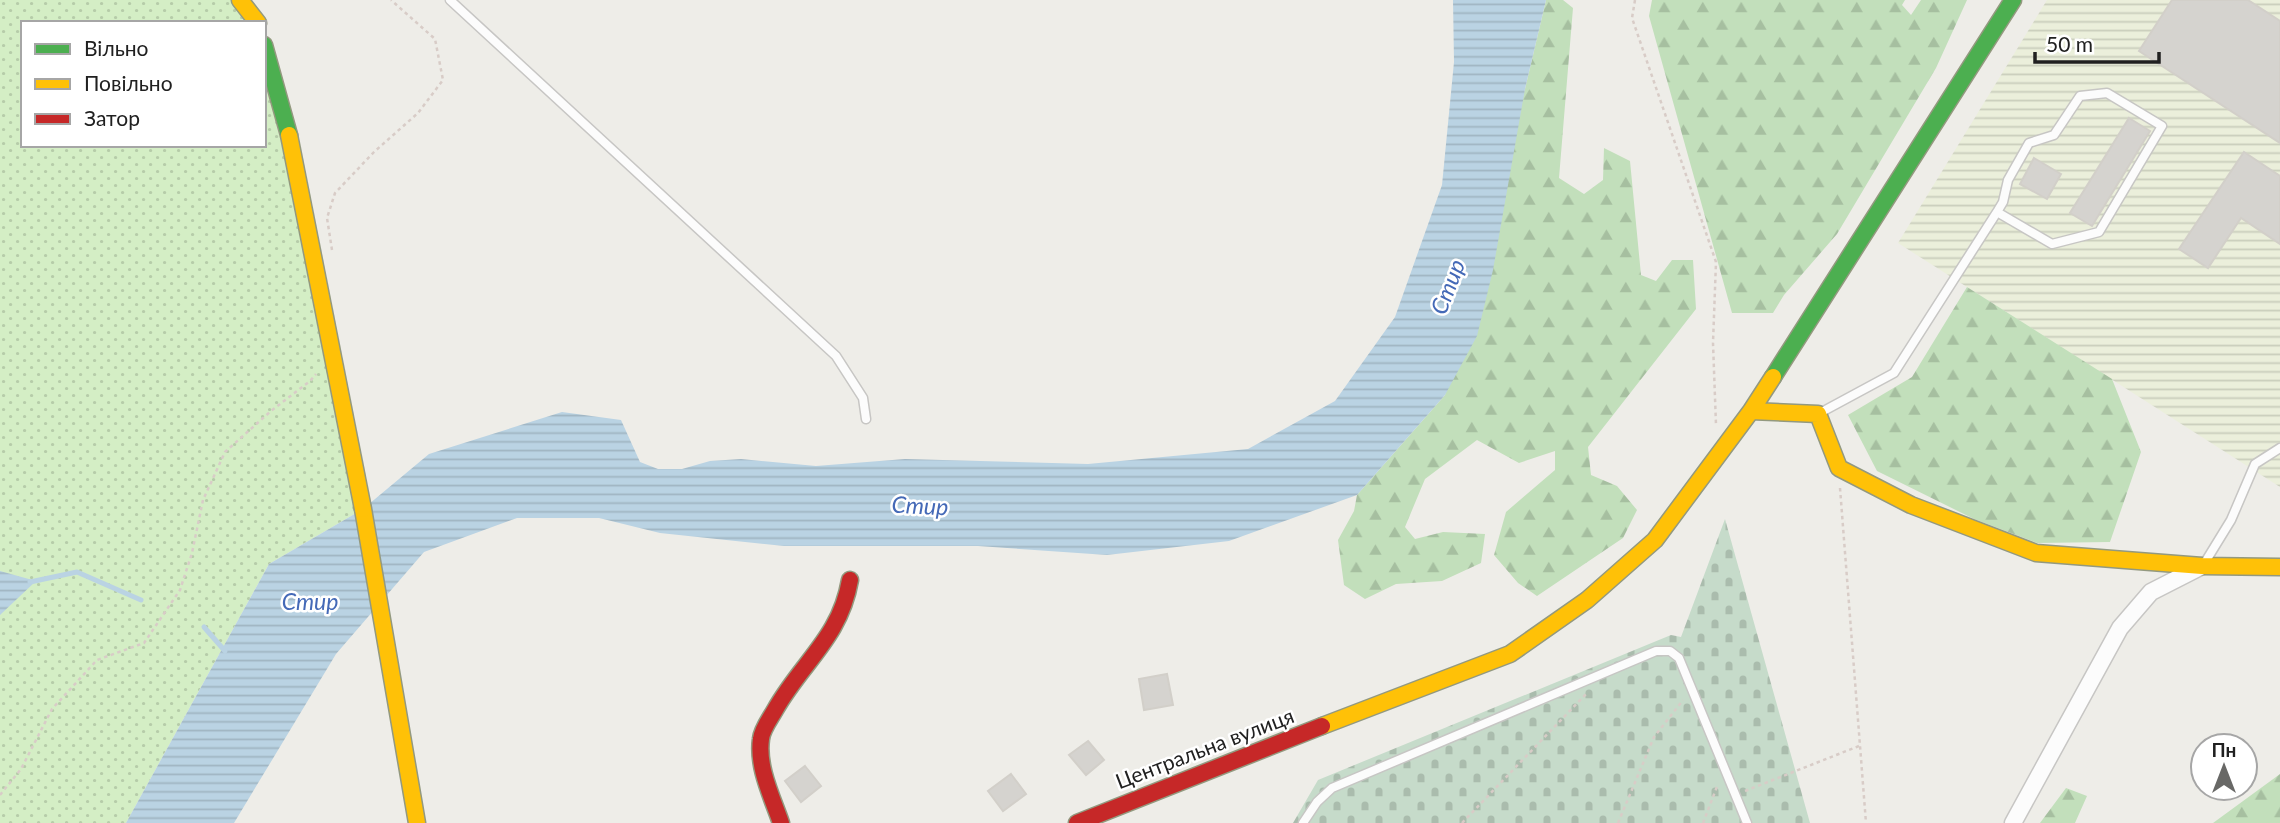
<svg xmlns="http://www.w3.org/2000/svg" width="2280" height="823" font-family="Lato,sans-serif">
<defs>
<pattern id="farmland-rules" width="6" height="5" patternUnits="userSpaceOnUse" patternTransform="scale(1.75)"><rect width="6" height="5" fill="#ebefdb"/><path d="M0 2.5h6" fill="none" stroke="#c9cdbc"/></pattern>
<pattern id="grass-dots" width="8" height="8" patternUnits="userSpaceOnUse" patternTransform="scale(1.75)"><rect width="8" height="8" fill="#d4eec5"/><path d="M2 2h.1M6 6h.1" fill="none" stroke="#b6cca9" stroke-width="1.8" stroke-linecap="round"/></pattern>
<pattern id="forest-firs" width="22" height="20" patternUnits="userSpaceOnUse" patternTransform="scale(1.75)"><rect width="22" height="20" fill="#c2dfbb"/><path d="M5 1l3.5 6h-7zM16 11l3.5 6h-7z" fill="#a6bfa0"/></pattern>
<pattern id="cemetery-stones" width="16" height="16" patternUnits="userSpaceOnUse" patternTransform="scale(1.75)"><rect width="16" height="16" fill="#c6dbca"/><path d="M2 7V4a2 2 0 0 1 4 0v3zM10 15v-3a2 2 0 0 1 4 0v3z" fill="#aabcad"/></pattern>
<pattern id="water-rules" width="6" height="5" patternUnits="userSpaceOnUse" patternTransform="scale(1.75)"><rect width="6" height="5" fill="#bad3e3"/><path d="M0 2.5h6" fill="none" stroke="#a0b5c2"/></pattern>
</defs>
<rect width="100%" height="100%" fill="#eeede8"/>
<path fill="url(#farmland-rules)" d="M 2047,0 L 2280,0 L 2280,487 L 1898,243 Z"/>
<path fill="url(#grass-dots)" d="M 0,0 L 240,0 L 258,23 L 23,23 L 23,145 L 264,145 L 264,45 L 363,509 L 269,564 L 126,823 L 0,823 Z"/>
<path fill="url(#forest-firs)" d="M 1546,0 L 1563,0 L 1573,8 L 1559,178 L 1584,194 L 1603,180 L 1604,148 L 1630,161 L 1641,275 L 1656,281 L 1672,260 L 1693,260 L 1696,309 L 1588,447 L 1591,475 L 1617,486 L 1637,510 L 1623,538 L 1537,596 L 1518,583 L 1494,555 L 1506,512 L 1555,470 L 1555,451 L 1519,463 L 1477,440 L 1425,479 L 1405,527 L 1415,539 L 1443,532 L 1485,534 L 1481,563 L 1442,581 L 1396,584 L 1365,599 L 1344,585 L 1338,540 L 1354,511 L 1357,495 L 1445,395 L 1525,89 Z
M 1652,0 L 1905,0 L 1902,5 L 1911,15 L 1921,0 L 1967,0 L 1936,68 L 1837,234 L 1784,295 L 1773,313 L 1732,313 L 1649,16 Z
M 1967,287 L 2112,379 L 2141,452 L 2110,542 L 2037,543 L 1974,519 L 1877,471 L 1848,415 L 1912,377 Z
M 2280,774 L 2280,823 L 2213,823 Z
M 2066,788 L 2087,796 L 2075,823 L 2040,823 Z"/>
<path fill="url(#cemetery-stones)" d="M 1725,519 L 1810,823 L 1293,823 L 1318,780 L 1671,635 L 1681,637 Z"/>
<path fill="url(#water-rules)" d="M 1453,0 L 1546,0 L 1525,89 L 1493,270 L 1477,336 L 1445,395 L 1357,495 L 1229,541 L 1107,555 L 978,546 L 784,546 L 660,533 L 599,518 L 517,518 L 424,552 L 336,654 L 234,823 L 126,823 L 269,564 L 363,509 L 429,454 L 562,412 L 621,420 L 640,462 L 658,469 L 682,469 L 710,461 L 741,459 L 816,466 L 905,459 L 1088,464 L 1248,449 L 1335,401 L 1395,317 L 1442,185 L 1454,62 Z
M 0,571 L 36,581 L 0,615 Z"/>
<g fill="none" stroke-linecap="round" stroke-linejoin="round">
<path stroke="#bad3e3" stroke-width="5" d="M 30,582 L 77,572 L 141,600
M 204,627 L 225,651"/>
</g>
<path fill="#d5d3cf" stroke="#d2cfc9" stroke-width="2" d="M 2172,0 L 2248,0 L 2280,21 L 2280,143 L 2139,51 Z
M 2129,118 L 2150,131 L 2092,226 L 2070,213 Z
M 2244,152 L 2280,176 L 2280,244 L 2241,218 L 2208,268 L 2179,249 Z
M 2034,158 L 2061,174 L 2047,199 L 2020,184 Z
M 1167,674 L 1173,705 L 1144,710 L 1139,679 Z
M 1088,741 L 1104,760 L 1086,775 L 1069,755 Z
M 805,766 L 821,786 L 801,802 L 785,781 Z
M 1011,774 L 1026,794 L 1003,811 L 988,791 Z"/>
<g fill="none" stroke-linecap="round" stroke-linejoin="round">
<defs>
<path id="lane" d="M 450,0 L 836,356 L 863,398 L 866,419
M 1818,414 L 1894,373 L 1997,212 L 2052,244 L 2099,232 L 2162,126 L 2107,93 L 2080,96 L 2054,135 L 2029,143 L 2008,180 L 2003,202 L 1997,212
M 2204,564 L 2231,520 L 2255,464 L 2280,448
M 1303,823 L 1317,802 L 1332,788 L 1656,651 L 1670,651 L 1679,658 L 1747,823"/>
<path id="street" d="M 2013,823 L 2120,628 L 2151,592 L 2202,566"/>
<path id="fast" d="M 264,45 L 289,135
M 1773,377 L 2013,0"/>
<path id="slow" d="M 240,0 L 258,23
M 1751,411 L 1818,414 L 1839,468 L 1911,505 L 2036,553 L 2202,566 L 2280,567
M 363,509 L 417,823
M 1322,726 L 1510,654 L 1587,600 L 1655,540 L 1751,411 L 1773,377"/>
<path id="jam" d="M 781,823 C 772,797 757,767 761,739 C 762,729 770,719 775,710 C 802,662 840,638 850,580
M 1077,823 L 1322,726"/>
</defs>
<use href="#lane" stroke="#c7c6c4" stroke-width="11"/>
<use href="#street" stroke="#c7c6c4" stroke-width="19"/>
<use href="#fast" stroke="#93997f" stroke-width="19"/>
<use href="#slow" stroke="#93997f" stroke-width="19"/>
<use href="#jam" stroke="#93997f" stroke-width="19"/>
<path stroke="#d8ccc7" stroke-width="2.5" stroke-dasharray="3.5 3.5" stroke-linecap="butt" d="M 1635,0 L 1632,18 L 1716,262 L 1713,343 L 1716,425
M 332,250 L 327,218 L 335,193 L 374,152 L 418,113 L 443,80 L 435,39 L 391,0
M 1840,488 L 1866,823
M 1745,791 L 1859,746
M 0,795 L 21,769 L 52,709 L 97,660 L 144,643 L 180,590 L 192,553 L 203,500 L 225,452 L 271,411 L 310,381 L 316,374
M 1462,823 L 1586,694
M 1618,823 L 1654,737 L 1683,700
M 1703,823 L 1718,784"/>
<use href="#lane" stroke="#fcfcfc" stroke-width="8"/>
<use href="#street" stroke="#fcfcfc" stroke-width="16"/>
<use href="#fast" stroke="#4caf50" stroke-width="16"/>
<use href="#slow" stroke="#ffc107" stroke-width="16"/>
<use href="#jam" stroke="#c62828" stroke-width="16"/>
<defs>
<path id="slow-bridge" d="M 289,135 L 363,509"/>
</defs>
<use href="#slow-bridge" stroke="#93997f" stroke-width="19" stroke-linecap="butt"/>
<use href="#slow-bridge" stroke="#ffc107" stroke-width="16"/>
</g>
<g text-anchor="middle" stroke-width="5" stroke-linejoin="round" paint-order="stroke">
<g font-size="21" fill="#202020" stroke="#fff">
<text transform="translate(1205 749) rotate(-21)" y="7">Центральна вулиця</text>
</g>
<g font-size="23" font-style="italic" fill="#4469b7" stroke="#fff">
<text transform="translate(1448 287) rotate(-69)" y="8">Стир</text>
<text transform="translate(920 506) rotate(3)" y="8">Стир</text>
<text x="310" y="610">Стир</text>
</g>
</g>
<rect x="21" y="21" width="245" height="126" fill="#ffffff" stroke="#a6a6a6" stroke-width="2"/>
<rect x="35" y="44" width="35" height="10" fill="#4caf50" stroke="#a6a6a6" stroke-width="2"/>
<text x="84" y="56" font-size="21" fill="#202020">Вільно</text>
<rect x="35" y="79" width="35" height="10" fill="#ffc107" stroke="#a6a6a6" stroke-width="2"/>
<text x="84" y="91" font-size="21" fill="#202020">Повільно</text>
<rect x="35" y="114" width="35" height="10" fill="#c62828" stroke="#a6a6a6" stroke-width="2"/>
<text x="84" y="126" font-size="21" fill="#202020">Затор</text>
<g transform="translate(2224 767)"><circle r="33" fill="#ffffff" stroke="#a6a6a6" stroke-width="2"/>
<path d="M0-5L12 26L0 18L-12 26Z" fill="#686866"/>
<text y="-10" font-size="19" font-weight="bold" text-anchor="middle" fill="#202020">Пн</text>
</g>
<path d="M2035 52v10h124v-10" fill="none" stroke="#202020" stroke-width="3.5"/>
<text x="2046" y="52" font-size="21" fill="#202020" stroke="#ffffff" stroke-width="5" paint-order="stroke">50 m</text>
</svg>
